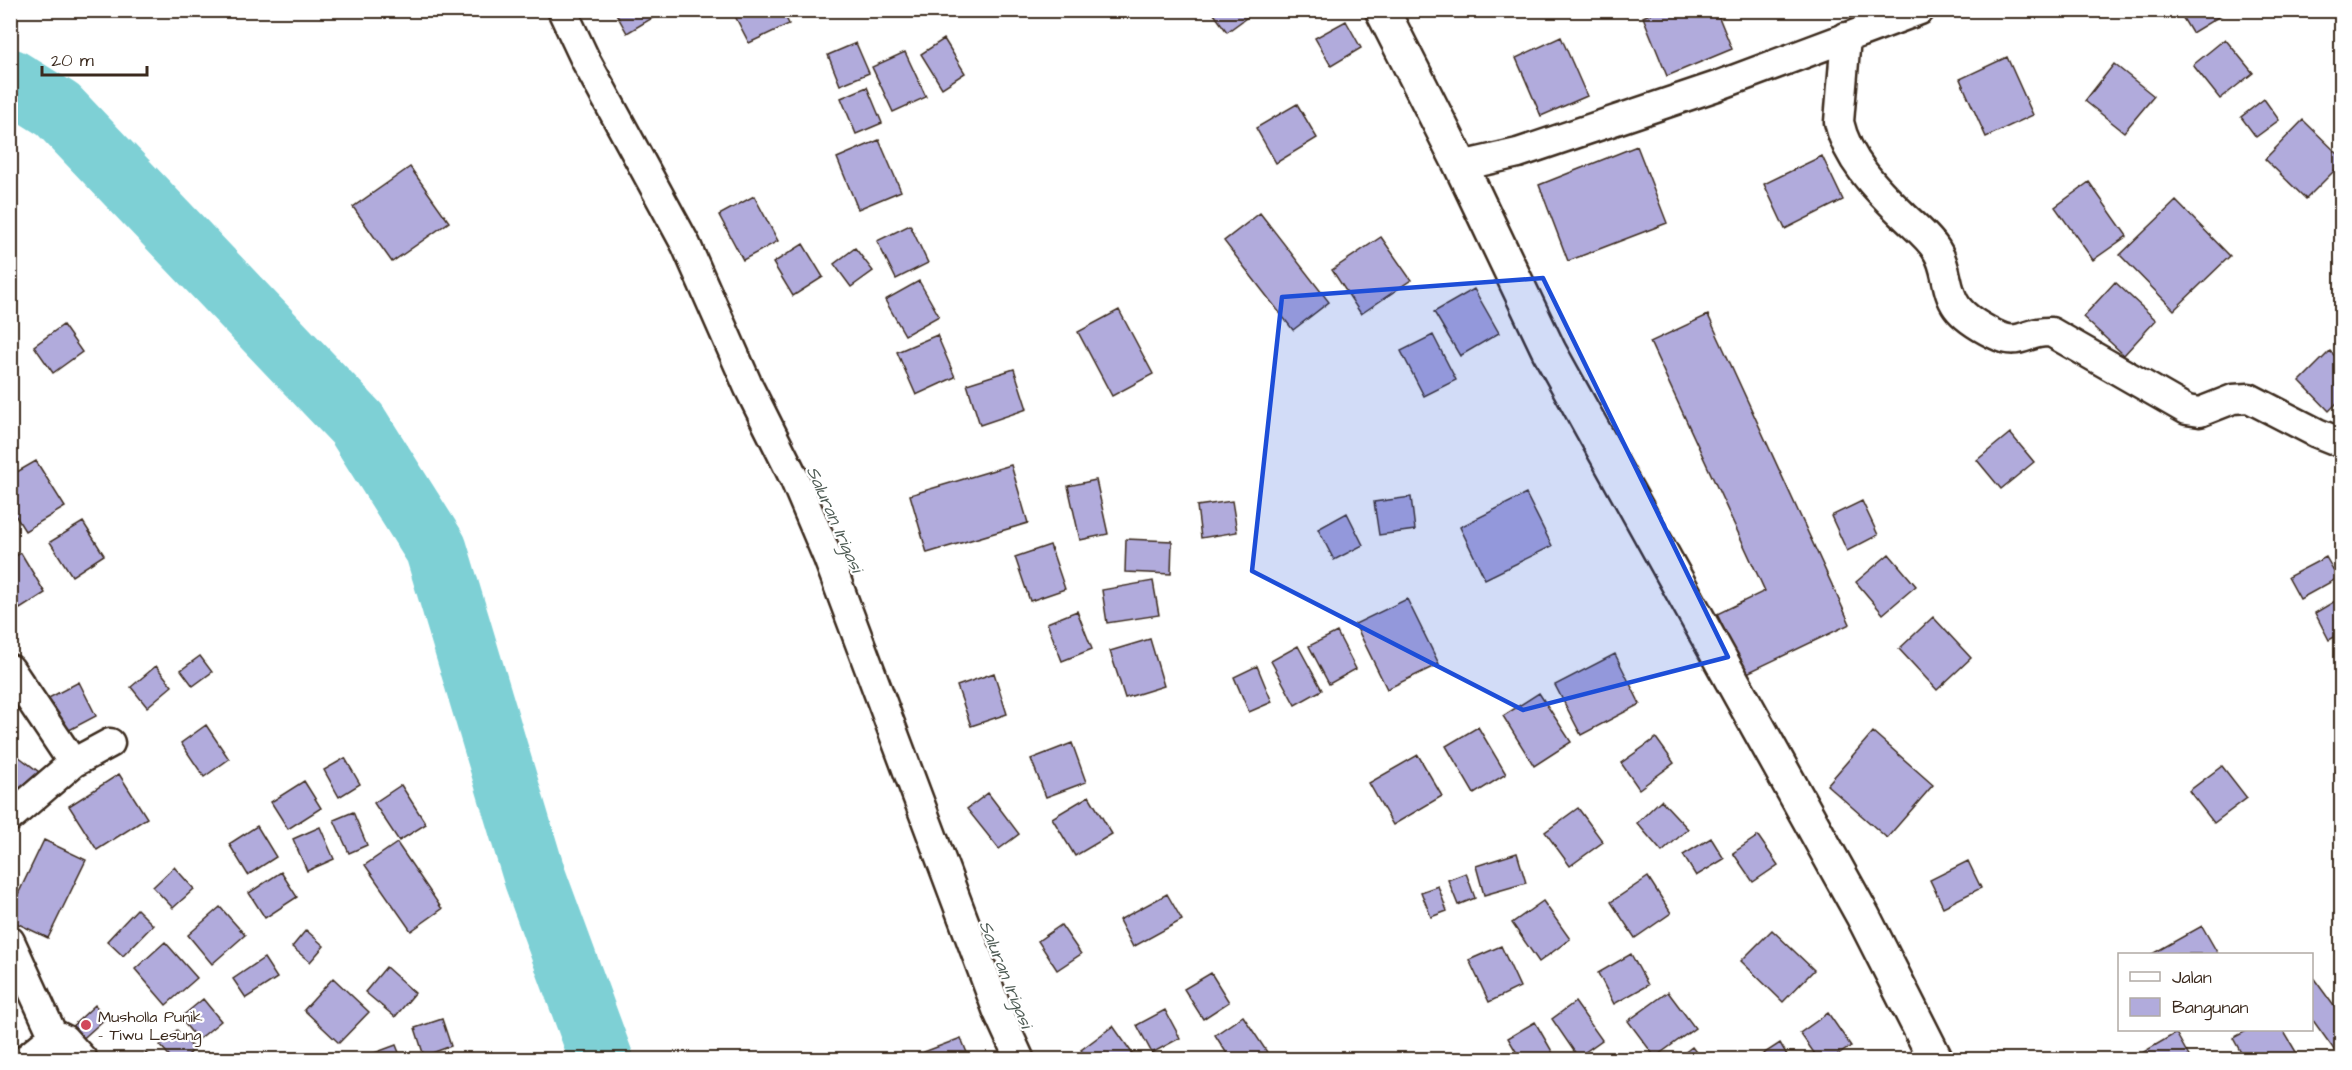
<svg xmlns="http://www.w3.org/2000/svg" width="2352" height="1070" font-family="'Architects Daughter',sans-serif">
<rect width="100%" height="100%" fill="#fff"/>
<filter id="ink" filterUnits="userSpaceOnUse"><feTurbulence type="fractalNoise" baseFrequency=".0167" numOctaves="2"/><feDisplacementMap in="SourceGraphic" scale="12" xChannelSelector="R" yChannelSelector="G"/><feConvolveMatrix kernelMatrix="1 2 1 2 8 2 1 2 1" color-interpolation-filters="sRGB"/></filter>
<g filter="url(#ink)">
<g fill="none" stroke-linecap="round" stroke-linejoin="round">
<path stroke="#7ed0d5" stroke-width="63" d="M 10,80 L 58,110 L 357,424 L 436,549 L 535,878 L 602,1060"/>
</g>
<path fill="#b1abdc" stroke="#3b2a1e" stroke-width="1.5" d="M 614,10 L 666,10 L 627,33 Z
M 746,10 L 782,10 L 789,24 L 749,43 L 735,16 Z
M 1211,10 L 1257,10 L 1227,32 Z
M 1659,10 L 1716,10 L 1732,49 L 1667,76 L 1643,17 Z
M 2178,10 L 2224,10 L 2225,13 L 2192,33 Z
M 1346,21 L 1361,48 L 1331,66 L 1315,38 Z
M 1561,37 L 1587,96 L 1541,116 L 1516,58 Z
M 944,39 L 965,73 L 942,88 L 921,54 Z
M 2225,39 L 2253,73 L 2220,99 L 2193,65 Z
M 856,43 L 869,73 L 840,85 L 828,55 Z
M 905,52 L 926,97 L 893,112 L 872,67 Z
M 2007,57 L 2033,115 L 1986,137 L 1960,79 Z
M 2114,64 L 2154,96 L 2124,132 L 2085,101 Z
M 867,87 L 882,123 L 856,134 L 841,98 Z
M 2264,99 L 2279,120 L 2256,137 L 2241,117 Z
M 1297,104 L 1317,138 L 1276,163 L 1256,128 Z
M 2303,120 L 2342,158 L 2342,163 L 2306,199 L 2265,159 Z
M 879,140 L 901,191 L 858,209 L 837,158 Z
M 1637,146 L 1667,223 L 1568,261 L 1539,185 Z
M 1822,156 L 1843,200 L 1785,229 L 1764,184 Z
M 410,167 L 449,222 L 392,262 L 353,207 Z
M 2089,182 L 2127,236 L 2093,260 L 2055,207 Z
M 754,196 L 778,241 L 743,260 L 719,215 Z
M 2176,201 L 2230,256 L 2174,310 L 2120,255 Z
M 1260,213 L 1329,302 L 1293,330 L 1224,241 Z
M 910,225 L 928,263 L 896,279 L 877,241 Z
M 1381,237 L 1411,280 L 1361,314 L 1332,270 Z
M 803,244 L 823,277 L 793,296 L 773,263 Z
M 855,248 L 873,271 L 851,287 L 834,264 Z
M 919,281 L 939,316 L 905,335 L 885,300 Z
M 2115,282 L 2156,320 L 2124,355 L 2083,317 Z
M 1474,289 L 1499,333 L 1460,356 L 1434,312 Z
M 1119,310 L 1153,374 L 1112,396 L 1078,332 Z
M 1708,315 L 1850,624 L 1745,674 L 1717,614 L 1765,591 L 1650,342 Z
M 63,325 L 82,352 L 53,373 L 34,346 Z
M 937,335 L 955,377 L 916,395 L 897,352 Z
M 1433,335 L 1456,380 L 1424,396 L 1401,351 Z
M 2330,351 L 2342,363 L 2342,398 L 2329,411 L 2300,381 Z
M 1014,369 L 1027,409 L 980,425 L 967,384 Z
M 2010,433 L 2034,462 L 2001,489 L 1977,460 Z
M 36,461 L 65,507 L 25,531 L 10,507 L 10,476 Z
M 1011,465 L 1028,523 L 927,553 L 910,495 Z
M 1096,480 L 1108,534 L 1080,540 L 1068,486 Z
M 1526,494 L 1552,546 L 1485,579 L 1460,527 Z
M 1411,497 L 1415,530 L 1379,535 L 1374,502 Z
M 1232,501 L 1237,532 L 1201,538 L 1197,506 Z
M 1862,501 L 1878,535 L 1847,551 L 1831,516 Z
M 1347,513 L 1363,545 L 1334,560 L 1318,529 Z
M 83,522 L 104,555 L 72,576 L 50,542 Z
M 1126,539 L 1172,541 L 1171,574 L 1125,572 Z
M 1050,545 L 1065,589 L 1030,601 L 1015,557 Z
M 21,553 L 45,593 L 20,609 L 10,594 L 10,559 Z
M 1889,554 L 1916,586 L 1883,614 L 1856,582 Z
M 2326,557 L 2338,578 L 2300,599 L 2288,577 Z
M 1153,581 L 1159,615 L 1107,623 L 1102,590 Z
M 2340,598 L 2342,633 L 2329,640 L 2315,613 Z
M 1407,599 L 1439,664 L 1387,689 L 1355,624 Z
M 1077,611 L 1092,649 L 1062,661 L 1047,623 Z
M 1933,617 L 1971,658 L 1937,690 L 1899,649 Z
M 1337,632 L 1356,669 L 1329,684 L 1309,646 Z
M 1150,639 L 1164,686 L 1125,698 L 1110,651 Z
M 1298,646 L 1322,690 L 1295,705 L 1271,661 Z
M 1615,654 L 1640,704 L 1581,735 L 1555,685 Z
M 200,656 L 212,672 L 193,686 L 181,670 Z
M 156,666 L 172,686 L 147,707 L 131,687 Z
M 1257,666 L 1272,702 L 1249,712 L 1234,677 Z
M 994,673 L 1007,714 L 971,726 L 957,686 Z
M 79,682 L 96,716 L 56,737 L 39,703 Z
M 1539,693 L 1571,742 L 1534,766 L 1503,716 Z
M 206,725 L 229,759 L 204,777 L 181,743 Z
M 1478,727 L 1506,774 L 1474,794 L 1446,746 Z
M 1873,732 L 1933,785 L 1887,838 L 1827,785 Z
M 1656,738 L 1674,763 L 1639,789 L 1621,763 Z
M 1072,743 L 1086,782 L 1046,797 L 1031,759 Z
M 10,750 L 39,772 L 24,791 L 10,781 Z
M 1418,755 L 1442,796 L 1393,825 L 1369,783 Z
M 345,758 L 360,784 L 339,797 L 324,770 Z
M 2222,766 L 2247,798 L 2214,823 L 2189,791 Z
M 119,774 L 147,818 L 97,850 L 69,806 Z
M 304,781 L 321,808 L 288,829 L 271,802 Z
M 401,785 L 426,824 L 399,841 L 374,803 Z
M 988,793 L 1019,834 L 999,849 L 967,809 Z
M 1089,796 L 1112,834 L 1075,856 L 1052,818 Z
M 1661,800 L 1688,829 L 1662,852 L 1637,823 Z
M 1578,808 L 1603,842 L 1570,866 L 1545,832 Z
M 353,812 L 367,845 L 349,853 L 334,820 Z
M 257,826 L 276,857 L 248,875 L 229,844 Z
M 320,827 L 334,859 L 307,871 L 293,839 Z
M 1758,836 L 1778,865 L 1753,882 L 1733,853 Z
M 1711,838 L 1724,859 L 1696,876 L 1683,855 Z
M 44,840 L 86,860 L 48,938 L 10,920 L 10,911 Z
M 397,843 L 442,909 L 411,931 L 365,865 Z
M 1517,853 L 1526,883 L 1484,895 L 1476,866 Z
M 1968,861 L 1981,888 L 1943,907 L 1930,880 Z
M 174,867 L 194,889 L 173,908 L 153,887 Z
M 281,872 L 297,897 L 265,918 L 249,893 Z
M 1466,873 L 1475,898 L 1458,905 L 1448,880 Z
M 1648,877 L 1671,913 L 1635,938 L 1611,902 Z
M 1438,886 L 1447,911 L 1431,917 L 1421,892 Z
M 1167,894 L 1182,920 L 1133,947 L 1119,920 Z
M 1543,901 L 1570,939 L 1539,962 L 1512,923 Z
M 220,907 L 245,935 L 212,964 L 188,935 Z
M 137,909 L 153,925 L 123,956 L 107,941 Z
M 1061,925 L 1081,954 L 1057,970 L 1038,941 Z
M 2202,926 L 2218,954 L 2152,954 Z
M 306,930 L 324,946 L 310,962 L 292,947 Z
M 1772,930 L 1814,970 L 1783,1002 L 1741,961 Z
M 165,942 L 197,978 L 166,1005 L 135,969 Z
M 1501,946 L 1520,987 L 1489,1002 L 1469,960 Z
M 1631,954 L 1648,985 L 1614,1004 L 1598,973 Z
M 264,958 L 277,978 L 246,998 L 233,979 Z
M 386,967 L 415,993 L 395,1017 L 365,992 Z
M 1211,973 L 1229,1002 L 1203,1019 L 1184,989 Z
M 2312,976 L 2342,1017 L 2342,1046 L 2335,1051 L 2312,1019 Z
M 333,978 L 369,1012 L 339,1043 L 304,1010 Z
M 1668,992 L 1695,1028 L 1655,1057 L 1628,1021 Z
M 203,999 L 221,1021 L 198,1040 L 180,1018 Z
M 1575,1002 L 1602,1040 L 1578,1057 L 1552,1019 Z
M 95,1005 L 106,1018 L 77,1044 L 66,1032 Z
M 1165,1010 L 1180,1038 L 1152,1053 L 1137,1025 Z
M 1828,1013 L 1851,1046 L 1831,1060 L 1819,1060 L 1800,1033 Z
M 1243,1016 L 1267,1052 L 1256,1060 L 1231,1060 L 1215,1035 Z
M 442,1019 L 451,1046 L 424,1056 L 415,1028 Z
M 1535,1022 L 1557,1060 L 1521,1060 L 1508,1038 Z
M 1113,1026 L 1137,1060 L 1088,1060 L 1081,1050 Z
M 177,1030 L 194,1049 L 183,1060 L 173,1060 L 160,1045 Z
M 2248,1030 L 2283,1030 L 2299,1057 L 2296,1060 L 2245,1060 L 2233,1038 Z
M 2176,1033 L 2191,1060 L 2130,1060 Z
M 961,1038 L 970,1060 L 927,1060 L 924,1052 Z
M 1780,1043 L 1790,1060 L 1754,1060 Z
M 396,1045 L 402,1060 L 358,1060 L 358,1059 Z
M 1692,1047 L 1702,1060 L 1675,1060 Z
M 146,1053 L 152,1060 L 139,1060 Z"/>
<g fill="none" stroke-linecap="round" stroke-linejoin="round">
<defs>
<path id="minor" d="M 562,10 L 586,61 L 686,245 L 749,388 L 794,478 L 828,558 L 998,1012 L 1020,1060
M 1846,37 L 1839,122 C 1847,159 1876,189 1903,215 C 1914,226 1929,237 1937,251 C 1948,268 1945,291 1957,307 C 1965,318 1982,328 1994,334 C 2021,348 2026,330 2051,332 L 2187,410 L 2200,412 L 2233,399 L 2249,398 L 2317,433 L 2342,443
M 1461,166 L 1518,153 L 1717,86 L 1920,10
M 10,669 L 73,763
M 10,817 L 73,763 L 110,743
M 10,941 L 52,1033 L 49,1040 L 25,1060
M 52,1033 L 64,1039 L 83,1060"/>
<path id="tertiary" d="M 1382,10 L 1461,166 L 1549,351 L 1863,916 L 1936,1060"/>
</defs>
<use href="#minor" stroke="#3b2a1e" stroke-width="33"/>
<use href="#tertiary" stroke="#3b2a1e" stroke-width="38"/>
<use href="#minor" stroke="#fff" stroke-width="28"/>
<use href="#tertiary" stroke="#fff" stroke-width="33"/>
</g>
</g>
<path fill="#1d4ed8" fill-opacity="0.2" stroke="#1d4ed8" stroke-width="4.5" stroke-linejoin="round" d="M 1543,278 L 1728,657 L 1523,710 L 1252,571 L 1282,297 Z"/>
<circle fill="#d1495b" stroke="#fff" stroke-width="2" cx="86" cy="1025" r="6"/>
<g text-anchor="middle" stroke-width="4.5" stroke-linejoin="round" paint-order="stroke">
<g font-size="16" fill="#3b2a1e" stroke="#fff" text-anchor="start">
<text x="98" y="1022">Musholla Punik<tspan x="98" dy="18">- Tiwu Lesung</tspan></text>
</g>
<g font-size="18" font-style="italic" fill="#4f5c55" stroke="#fff">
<text transform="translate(835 519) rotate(66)" y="6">Saluran Irigasi</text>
<text transform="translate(1006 974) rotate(68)" y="6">Saluran Irigasi</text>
</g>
</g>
<rect width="2352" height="1070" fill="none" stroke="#fff" stroke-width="36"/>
<rect x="18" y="18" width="2316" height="1034" fill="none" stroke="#3b2a1e" stroke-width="2" filter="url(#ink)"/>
<rect x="2118" y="953" width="195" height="78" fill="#ffffff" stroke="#b1aaa5" stroke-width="1.5"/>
<rect x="2130" y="972" width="30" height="9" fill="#ffffff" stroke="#b1aaa5" stroke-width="1.5"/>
<text x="2172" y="983" font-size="18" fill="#3b2a1e">Jalan</text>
<rect x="2130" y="998" width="30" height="18" fill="#b1abdc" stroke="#b1aaa5" stroke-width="1.5"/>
<text x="2172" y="1013" font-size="18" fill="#3b2a1e">Bangunan</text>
<path d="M42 66v9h105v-9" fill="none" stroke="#3b2a1e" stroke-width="3"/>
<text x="51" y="66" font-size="18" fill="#3b2a1e" stroke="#ffffff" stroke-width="4.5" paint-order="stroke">20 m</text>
</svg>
